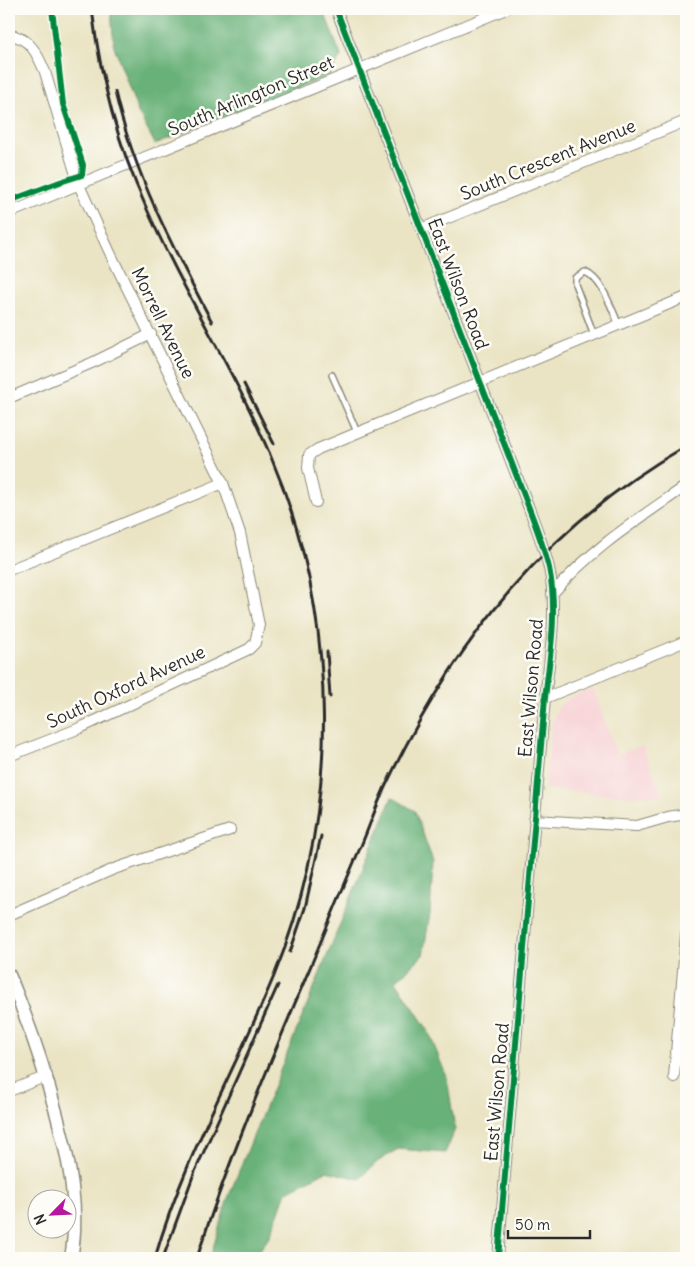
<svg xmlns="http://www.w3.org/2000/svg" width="695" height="1267" font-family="Delius,sans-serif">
<rect width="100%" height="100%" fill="#fdfcf7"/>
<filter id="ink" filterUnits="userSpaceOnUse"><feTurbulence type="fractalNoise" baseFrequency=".02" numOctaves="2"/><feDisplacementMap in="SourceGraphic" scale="10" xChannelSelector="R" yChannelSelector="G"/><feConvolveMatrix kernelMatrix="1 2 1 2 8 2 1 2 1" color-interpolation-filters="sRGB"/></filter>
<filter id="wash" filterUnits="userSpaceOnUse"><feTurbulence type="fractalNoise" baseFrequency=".0096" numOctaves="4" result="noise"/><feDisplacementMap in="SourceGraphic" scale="20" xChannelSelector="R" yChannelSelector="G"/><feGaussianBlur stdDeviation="1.12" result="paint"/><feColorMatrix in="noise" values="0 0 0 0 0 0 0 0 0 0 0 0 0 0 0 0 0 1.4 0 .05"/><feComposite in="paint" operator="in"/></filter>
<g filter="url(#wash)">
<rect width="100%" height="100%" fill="#eae4c4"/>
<path fill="#f7cfd3" d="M 593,689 L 617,755 L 642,746 L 662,795 L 629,796 L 545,789 L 552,722 L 560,706 L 571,696 Z"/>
<path fill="#68b178" stroke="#4a6e52" d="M 111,9 L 323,9 L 341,56 L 330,75 L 155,144 L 138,112 L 114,46 Z
M 392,797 L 415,811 L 433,862 L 430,914 L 423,955 L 396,981 L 428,1030 L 447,1078 L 455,1129 L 445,1153 L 398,1149 L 377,1162 L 360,1179 L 326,1171 L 286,1192 L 270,1236 L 254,1258 L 210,1258 L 228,1198 Z"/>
</g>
<g filter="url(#ink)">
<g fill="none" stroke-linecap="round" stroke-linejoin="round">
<defs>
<path id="service" d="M 594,335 L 575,284 L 575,278 L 585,272 C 603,280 611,308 619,325
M 332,375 L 357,432"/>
<path id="minor" d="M 336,9 L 524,495 C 533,519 543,543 549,568 C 558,611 550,655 545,698 L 498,1258
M 9,35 C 30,37 38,55 45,72 L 79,185 L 111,255 L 223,483 L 240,533 L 259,625 L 255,643 L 249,649 L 80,728 L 9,756
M 9,213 L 506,9
M 421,229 L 686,121
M 9,398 L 94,362 L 151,334
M 316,502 L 308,468 L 309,455 L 318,449 L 686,297
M 9,570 L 223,483
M 552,594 C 592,548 637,520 686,486
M 545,698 L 686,641
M 534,820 L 637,826 L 668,817 L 686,814
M 9,915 L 114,869 L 230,830
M 674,1077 L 686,935
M 9,1091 L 47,1076"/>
<path id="tertiary" d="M 9,975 C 28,1020 43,1065 56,1112 C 69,1160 80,1209 71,1258"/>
</defs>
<use href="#service" stroke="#8a8878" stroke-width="8"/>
<use href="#minor" stroke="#8a8878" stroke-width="12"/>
<use href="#tertiary" stroke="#8a8878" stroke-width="15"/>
<use href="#service" stroke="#fff" stroke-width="5"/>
<use href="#minor" stroke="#fff" stroke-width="10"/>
<use href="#tertiary" stroke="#fff" stroke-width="12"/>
<path stroke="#2b2b2b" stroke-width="3" d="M 92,9 C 100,77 118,145 146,207 C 183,293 235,371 271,457 C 340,620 341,812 274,976 C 235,1070 183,1160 155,1258
M 115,92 C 134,174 173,248 212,322
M 244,384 L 274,444
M 327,652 L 330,697
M 290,952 L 305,908 L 321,836
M 163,1258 L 193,1176 L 278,985
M 197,1258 C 229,1158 271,1060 312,963 C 328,924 344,885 361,846 C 370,825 377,803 387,783 C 456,640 547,525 686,446"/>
<defs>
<path id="cycleway" d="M 336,9 L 524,495 C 533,519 543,543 549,568 C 558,611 550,655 545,698 L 498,1258
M 9,201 L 60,182 L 82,175 L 83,165 L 63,104 L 52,9"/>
</defs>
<use href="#cycleway" stroke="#fdfcf7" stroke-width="9"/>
<use href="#cycleway" stroke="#00873e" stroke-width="6"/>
</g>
</g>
<g text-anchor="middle" stroke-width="5" stroke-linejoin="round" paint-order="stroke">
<g font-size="18" fill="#2b2b2b" stroke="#fdfcf7">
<text transform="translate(251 96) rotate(-23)" y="6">South Arlington Street</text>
<text transform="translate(548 160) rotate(-22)" y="6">South Crescent Avenue</text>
<text transform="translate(458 284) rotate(69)" y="6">East Wilson Road</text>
<text transform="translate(163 323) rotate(64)" y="6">Morrell Avenue</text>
<text transform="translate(126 687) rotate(-25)" y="6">South Oxford Avenue</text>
<text transform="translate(531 688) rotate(-85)" y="6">East Wilson Road</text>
<text transform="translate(497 1092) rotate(-85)" y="6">East Wilson Road</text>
</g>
</g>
<rect width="695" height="1267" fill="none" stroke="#fdfcf7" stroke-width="30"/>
<g transform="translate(52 1214) rotate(246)"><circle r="24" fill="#fdfcf7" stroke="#a9a8a5"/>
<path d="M0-4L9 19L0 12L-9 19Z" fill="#b5179e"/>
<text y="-8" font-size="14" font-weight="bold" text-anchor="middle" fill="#2b2b2b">N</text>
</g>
<path d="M508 1230v8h82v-8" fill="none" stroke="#2b2b2b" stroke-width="2.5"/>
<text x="515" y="1230" font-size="15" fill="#2b2b2b" stroke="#fdfcf7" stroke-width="4" paint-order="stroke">50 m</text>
</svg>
